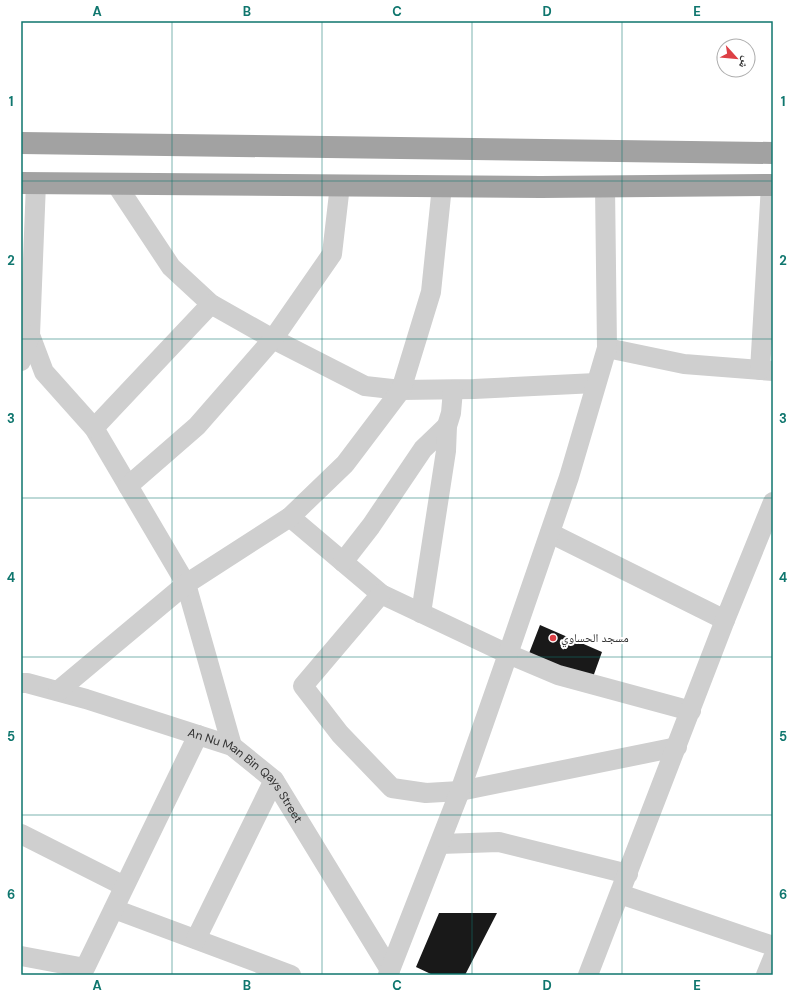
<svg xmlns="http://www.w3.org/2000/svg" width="794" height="996" font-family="'DM Sans','Noto Naskh Arabic',sans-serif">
<rect width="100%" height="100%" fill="#fff"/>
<path fill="#191919" d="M 540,625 L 602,652 L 593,677 L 528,656 Z
M 439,913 L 497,913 L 465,975 L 433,975 L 416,967 Z"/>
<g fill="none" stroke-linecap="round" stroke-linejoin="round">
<g stroke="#cfcfcf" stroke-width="20">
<path d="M 36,183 L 30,335 L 44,372 L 94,428 L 186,584 L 232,746"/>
<path d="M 116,184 L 171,267 L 211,304 L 273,339 L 365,386 L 401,390 L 474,389 L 596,383"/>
<path d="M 607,348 L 684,364 L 773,371"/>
<path d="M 21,361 L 30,335"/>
<path d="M 760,370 L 771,185"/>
<path d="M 94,428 L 211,304"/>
<path d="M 128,486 L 197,426 L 273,339 L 332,254 L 340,185"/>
<path d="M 290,517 L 381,594 L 508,654 L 558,675 L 691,711"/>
<path d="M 550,533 L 725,620"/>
<path d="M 343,562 L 371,526 L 423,449 L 447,426"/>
<path d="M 381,594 L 303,686 L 340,734 L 392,788 L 426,793 L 460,791 L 677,747"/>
<path d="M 421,613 L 446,451 L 447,426 L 451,413 L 453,390"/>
<path id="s1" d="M 21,683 L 27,683 L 86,699 L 232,746 L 274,780 L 390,970"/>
<path d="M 58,691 L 186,584 L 290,517 L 345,464 L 401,390 L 431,292 L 442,186"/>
<path d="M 21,834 L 124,886"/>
<path d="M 440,844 L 499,842 L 628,874"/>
<path d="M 620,894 L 773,946"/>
<path d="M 114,909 L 291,975"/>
<path d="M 196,939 L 274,780"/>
<path d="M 21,956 L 85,968 L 198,735"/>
<path d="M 388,975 L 460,791 L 508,654 L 569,477 L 607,348 L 605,186"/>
<path d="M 588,975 L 725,620 L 773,502"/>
<path d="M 766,975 L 773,958"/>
</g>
<path stroke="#a2a2a2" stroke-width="22" d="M 21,143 L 773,153
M 21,183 L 541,187 L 773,185"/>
</g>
<path fill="none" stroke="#0f766e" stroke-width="1" stroke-opacity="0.55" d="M 172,21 L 172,975M 322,21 L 322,975M 472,21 L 472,975M 622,21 L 622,975M 21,181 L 773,181M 21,339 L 773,339M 21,498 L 773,498M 21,657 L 773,657M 21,815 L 773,815"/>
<circle fill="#dd3f45" stroke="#fff" stroke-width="1.5" cx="553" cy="638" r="4"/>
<g text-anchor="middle" stroke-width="4" stroke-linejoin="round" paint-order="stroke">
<g font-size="12" fill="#323232" stroke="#fff" text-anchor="start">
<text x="561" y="642">مسجد الحساوي</text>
</g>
<g font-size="12" fill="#323232" stroke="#fff">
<text dy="4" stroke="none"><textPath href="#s1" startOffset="249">An Nu Man Bin Qays Street</textPath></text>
</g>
</g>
<rect width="794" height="996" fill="none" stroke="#ffffff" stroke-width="44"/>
<g transform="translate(736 58) rotate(117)"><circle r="19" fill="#ffffff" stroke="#adadad"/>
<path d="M0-3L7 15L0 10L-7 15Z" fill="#dd3f45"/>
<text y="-6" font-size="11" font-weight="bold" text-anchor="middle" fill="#323232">ش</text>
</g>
<rect x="22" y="22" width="750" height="952" fill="none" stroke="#0f766e" stroke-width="1.5"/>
<g font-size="13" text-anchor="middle" font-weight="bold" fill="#0f766e">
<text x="97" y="16">A</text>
<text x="247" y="16">B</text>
<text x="397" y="16">C</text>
<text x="547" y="16">D</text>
<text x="697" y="16">E</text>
<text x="11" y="106">1</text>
<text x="783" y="106">1</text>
<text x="11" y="265">2</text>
<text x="783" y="265">2</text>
<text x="11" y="423">3</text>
<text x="783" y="423">3</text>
<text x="11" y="582">4</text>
<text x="783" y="582">4</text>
<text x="11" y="741">5</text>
<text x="783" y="741">5</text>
<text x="11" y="899">6</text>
<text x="783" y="899">6</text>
<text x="97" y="990">A</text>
<text x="247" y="990">B</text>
<text x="397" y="990">C</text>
<text x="547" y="990">D</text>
<text x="697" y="990">E</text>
</g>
</svg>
